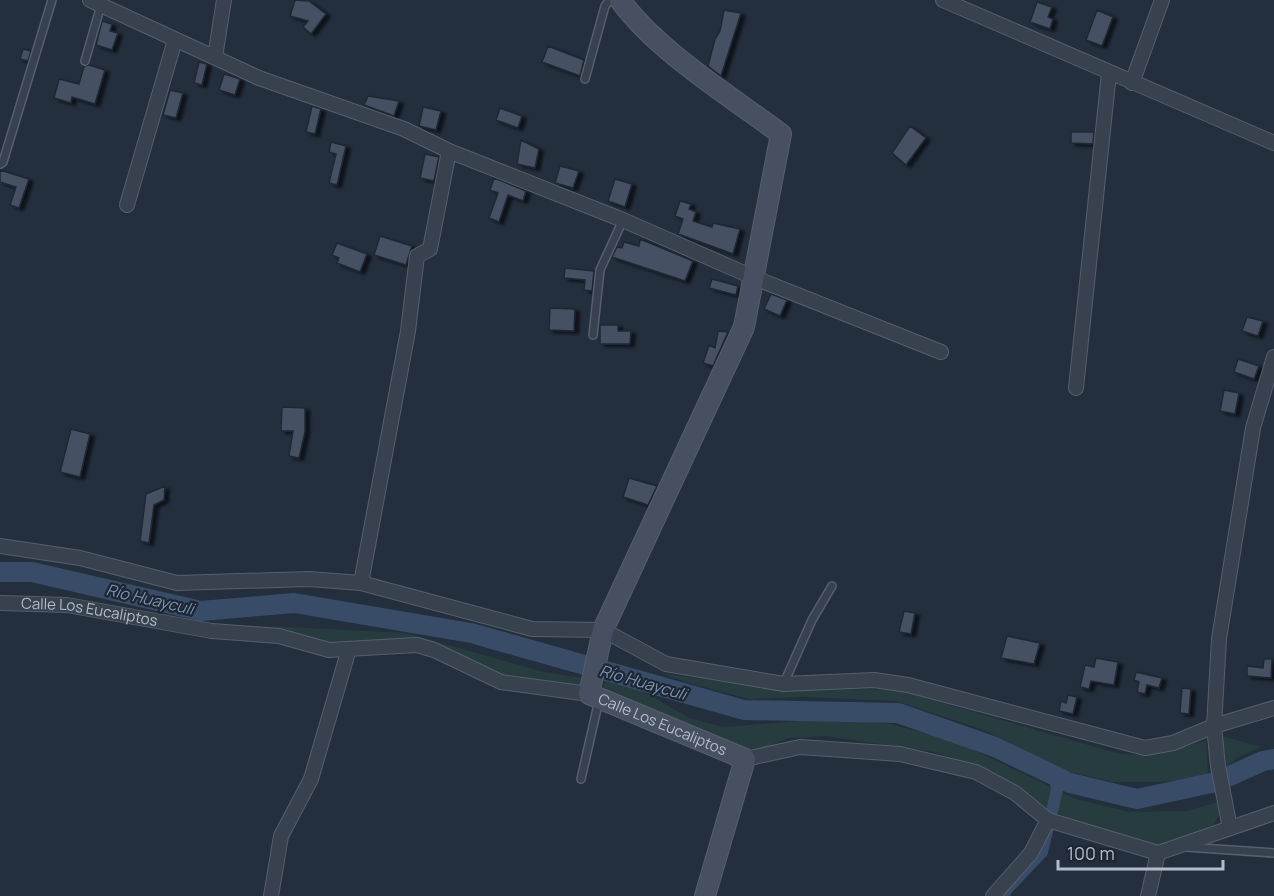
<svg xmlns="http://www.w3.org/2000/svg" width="1274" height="896" font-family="Manrope,sans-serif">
<defs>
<filter id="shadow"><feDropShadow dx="4.5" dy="2.5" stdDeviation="1.5" flood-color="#0009"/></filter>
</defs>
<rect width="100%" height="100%" fill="#242f3e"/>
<path fill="#263c3f" d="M 269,626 L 406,633 L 544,672 L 588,679 L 585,686 L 502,677 L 440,648 L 329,643 Z
M 661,673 C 710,680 758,687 808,690 C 842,691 870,687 904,692 L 1120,754 L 1149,755 L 1206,741 L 1208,776 L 1162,782 L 1113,782 L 1066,771 L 984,730 L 897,701 L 802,697 L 749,699 L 689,683 Z
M 605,682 L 641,690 L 689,718 L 723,727 L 838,718 L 890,724 L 957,742 L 1076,799 L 1130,812 L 1186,811 L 1218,802 L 1220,814 L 1212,827 L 1158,847 L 1052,812 L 1027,793 L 983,769 L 934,752 L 825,736 L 789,738 L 761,749 L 742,748 L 602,692 Z
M 1222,736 L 1261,747 L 1237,758 L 1227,767 Z"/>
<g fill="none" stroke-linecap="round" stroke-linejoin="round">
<path stroke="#394c67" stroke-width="12" d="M 1003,896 L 1007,889 L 1042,852 L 1057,790 L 1055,776"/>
<path stroke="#394c67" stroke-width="20" d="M 0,572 L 32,572 L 201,611 L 294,603 L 471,633 L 744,710 L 898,713 L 995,747 L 1070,783 L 1137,799 L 1216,782 L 1263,761 L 1274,759"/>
</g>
<path fill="#455162" stroke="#1f2835" stroke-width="1.5" filter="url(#shadow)" d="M 295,0 L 309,1 L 326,14 L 311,34 L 303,27 L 308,21 L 290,16 Z
M 1037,2 L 1052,7 L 1048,17 L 1053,19 L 1050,29 L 1030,22 Z
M 724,10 L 741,13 L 721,76 L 708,66 L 715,39 L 720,31 Z
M 1097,10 L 1113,17 L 1102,46 L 1086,40 Z
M 102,21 L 112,24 L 110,31 L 118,33 L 112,50 L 96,45 Z
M 548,46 L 584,60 L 580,76 L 542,62 Z
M 23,49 L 31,51 L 28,61 L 20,59 Z
M 199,62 L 207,64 L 202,85 L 194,83 Z
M 89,65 L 105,70 L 95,104 L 72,97 L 71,103 L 54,98 L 59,79 L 79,84 L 84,66 Z
M 224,74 L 240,79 L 235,95 L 219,90 Z
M 170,90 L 183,93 L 176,118 L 163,115 Z
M 368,96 L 399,101 L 394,116 L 364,105 Z
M 312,106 L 321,109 L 315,134 L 306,132 Z
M 423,107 L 441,111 L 436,130 L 419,126 Z
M 500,108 L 522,116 L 518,128 L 496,120 Z
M 910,126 L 926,138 L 906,165 L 892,153 Z
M 1071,132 L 1094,132 L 1093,144 L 1071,143 Z
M 521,140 L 539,149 L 535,168 L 517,164 Z
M 331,142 L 346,146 L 337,185 L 329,183 L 336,154 L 329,152 Z
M 425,154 L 439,157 L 434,181 L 420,178 Z
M 560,166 L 579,171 L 573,188 L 555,183 Z
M 0,170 L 29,179 L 19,208 L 10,205 L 16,187 L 0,182 Z
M 494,178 L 526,191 L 523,201 L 508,195 L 499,222 L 489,218 L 498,193 L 490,190 Z
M 615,179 L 632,184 L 625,207 L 608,201 Z
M 680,201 L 691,204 L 689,209 L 696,212 L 693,221 L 712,227 L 713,223 L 740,229 L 733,254 L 678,234 L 683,219 L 675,216 Z
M 380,236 L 412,246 L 406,265 L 374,255 Z
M 640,239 L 693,261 L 685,281 L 612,257 L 617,247 L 622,248 L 624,242 L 639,246 Z
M 337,243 L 367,254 L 360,272 L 337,263 L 339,258 L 332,255 Z
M 565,268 L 594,271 L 592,291 L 584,290 L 585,280 L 564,278 Z
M 712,279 L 738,286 L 736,295 L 709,288 Z
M 771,294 L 787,300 L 780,316 L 764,309 Z
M 550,308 L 575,309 L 574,331 L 549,330 Z
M 1247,317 L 1263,321 L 1258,336 L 1242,331 Z
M 600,325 L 618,325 L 618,331 L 631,331 L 630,344 L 600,344 Z
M 718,331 L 728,332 L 713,366 L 703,363 L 709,345 L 715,348 Z
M 1238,359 L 1259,366 L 1254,379 L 1234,372 Z
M 1224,390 L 1239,393 L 1235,414 L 1220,411 Z
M 282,407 L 305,408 L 305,432 L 299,458 L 289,456 L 293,431 L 281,431 Z
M 71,429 L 90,434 L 80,477 L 60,472 Z
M 629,478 L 657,486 L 648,505 L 623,497 Z
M 165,486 L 164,500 L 154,505 L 149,543 L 140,541 L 146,494 Z
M 904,611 L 915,613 L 911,634 L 899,632 Z
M 1007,636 L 1040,643 L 1034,664 L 1001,658 Z
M 1096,658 L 1118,662 L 1114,685 L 1091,681 L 1089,689 L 1080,687 L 1085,665 L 1094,667 Z
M 1264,659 L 1272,659 L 1271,678 L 1247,676 L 1247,666 L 1263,668 Z
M 1136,672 L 1162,678 L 1159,688 L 1147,685 L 1145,694 L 1137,692 L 1139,682 L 1134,680 Z
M 1182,688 L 1191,689 L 1189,714 L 1180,713 Z
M 1068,695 L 1077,697 L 1073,714 L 1059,711 L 1061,701 L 1066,703 Z"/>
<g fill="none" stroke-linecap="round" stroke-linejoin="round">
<defs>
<path id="lane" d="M 85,61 L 101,5
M 585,79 L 605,6 L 610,0 L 614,0
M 0,164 L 3,162 L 52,0
M 593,335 L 600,270 L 623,220
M 784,683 L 812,620 L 832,586
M 581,779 L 599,700
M 1186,847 L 1274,853"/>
<g id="street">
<path d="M 90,0 L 259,78 L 404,129 L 449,151 L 623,220 L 755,278 L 941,352"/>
<path d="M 943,0 L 1274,143"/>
<path d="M 215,57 L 224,0"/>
<path d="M 1132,83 L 1162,0"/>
<path d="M 127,205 L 175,40"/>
<path d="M 1076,388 L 1109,73"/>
<path d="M 0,546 L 80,558 L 177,583 L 309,579 L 361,583 L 532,629 L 603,630 L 666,664 L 784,684 L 874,680 L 908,685 L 1145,748 L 1173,743 L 1214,726 L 1274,708"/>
<path d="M 361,583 L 408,331 L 417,256 L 430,249 L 449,151"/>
<path id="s1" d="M 0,603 L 67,605 L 212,631 L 279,636 L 329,650 L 417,645 L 434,650 L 501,682 L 589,694"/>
<path d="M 745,759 L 800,747 L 900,754 L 976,772 L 1015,793 L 1048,820 L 1158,853 L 1274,813"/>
<path d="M 1230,828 L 1218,766 L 1214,726 L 1219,639 L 1253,428 L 1274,357"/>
<path d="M 271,896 L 281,836 L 311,779 L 349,649"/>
<path d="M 993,896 L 1031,853 L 1048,820"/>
<path d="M 1148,896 L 1158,853"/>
</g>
<g id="secondary">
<path id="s2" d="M 620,0 C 657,51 730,96 781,134 L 744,327 L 603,630 L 589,694 L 745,759 L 705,896"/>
</g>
</defs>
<use href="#lane" stroke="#565f6c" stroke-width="10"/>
<use href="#street" stroke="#565f6c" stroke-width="16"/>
<use href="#secondary" stroke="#565f6c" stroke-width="22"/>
<use href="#lane" stroke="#38414e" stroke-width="7"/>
<use href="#street" stroke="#38414e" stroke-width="14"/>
<use href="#secondary" stroke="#465061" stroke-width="20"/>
</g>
<g text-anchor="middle" stroke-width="4.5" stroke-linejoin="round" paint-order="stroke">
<g font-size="15" fill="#b4bcc9" stroke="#1d2633">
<text dy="5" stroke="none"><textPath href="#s1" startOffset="90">Calle Los Eucaliptos</textPath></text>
<text dy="5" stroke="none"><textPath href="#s2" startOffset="886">Calle Los Eucaliptos</textPath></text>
</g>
<g font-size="16" font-style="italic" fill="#7c92b1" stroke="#1d2633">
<text transform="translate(150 599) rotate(13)" y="6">Río Huayculi</text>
<text transform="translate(643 682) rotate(16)" y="6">Río Huayculi</text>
</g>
</g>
<path d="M1058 860v9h165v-9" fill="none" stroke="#b4bcc9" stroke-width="3"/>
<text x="1067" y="860" font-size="18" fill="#b4bcc9" stroke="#1d2633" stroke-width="4.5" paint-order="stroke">100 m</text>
</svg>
